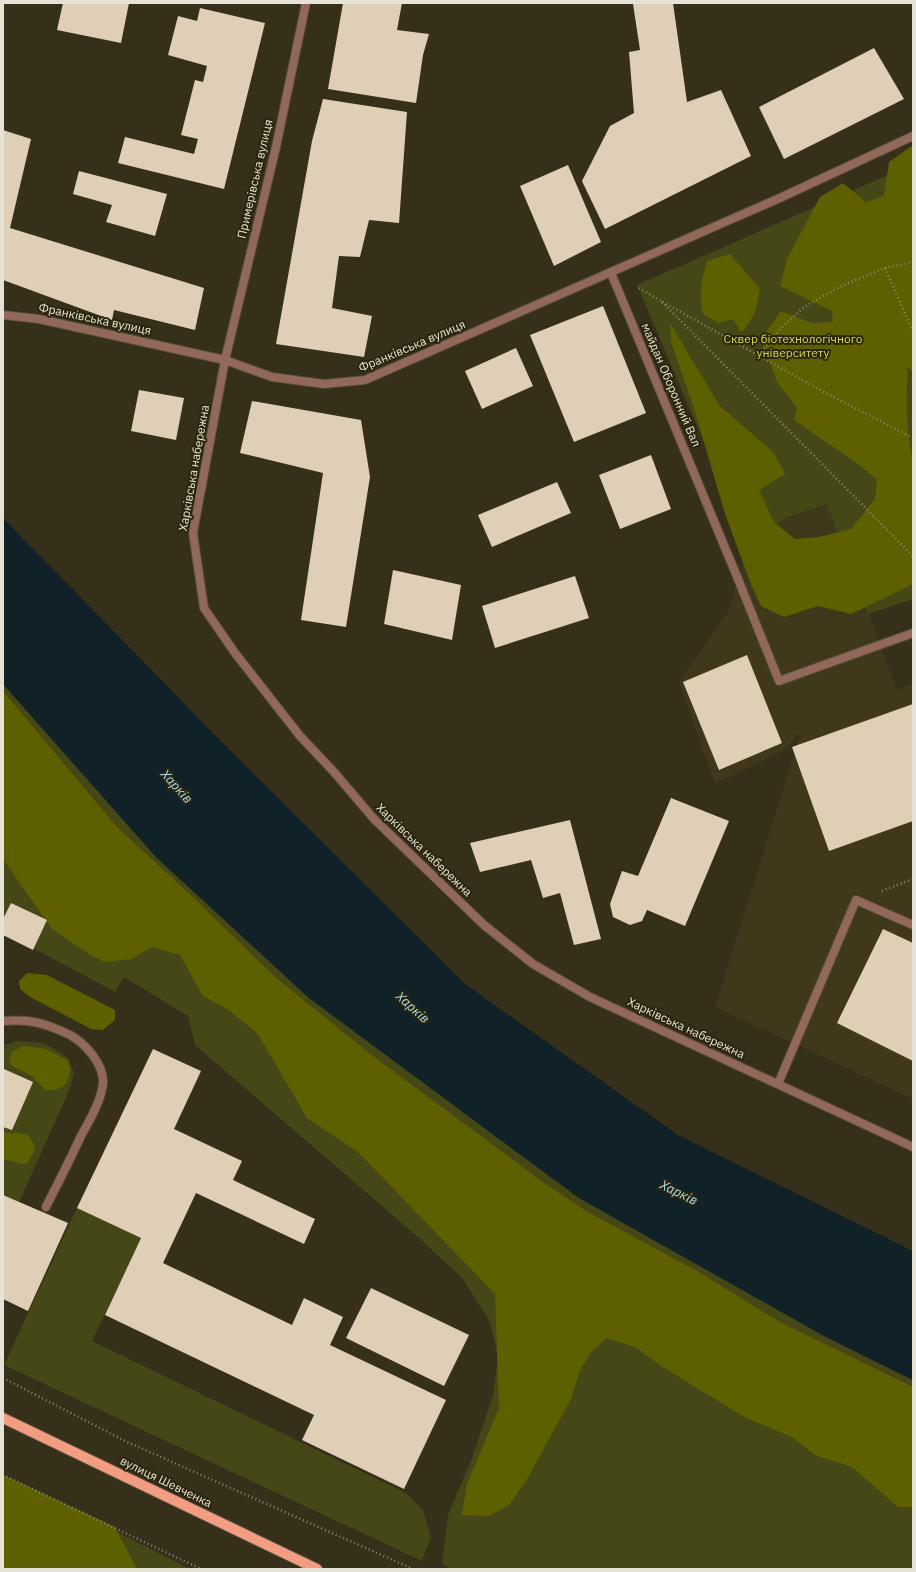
<svg xmlns="http://www.w3.org/2000/svg" width="916" height="1572" font-family="'IBM Plex Sans',sans-serif">
<rect width="100%" height="100%" fill="#362f19"/>
<path fill="#40381a" d="M 828,504 L 897,690 L 913,684 L 913,1099 L 715,1007 L 801,732 L 783,751 L 715,784 L 679,682 L 729,610 L 748,545 L 787,517 Z"/>
<path fill="#464716" d="M 913,164 L 913,599 L 868,614 L 827,504 L 787,517 L 748,545 L 637,285 Z
M 3,684 L 156,857 L 309,998 L 579,1198 L 824,1336 L 913,1380 L 913,1569 L 450,1569 L 442,1563 L 448,1515 L 472,1458 L 493,1395 L 498,1357 L 490,1322 L 463,1279 L 419,1238 L 195,1045 L 188,1016 L 124,977 L 115,992 L 3,932 Z
M 16,1041 L 44,1043 L 67,1057 L 74,1073 L 69,1091 L 19,1202 L 3,1195 L 3,1046 Z
M 77,1208 L 141,1238 L 92,1341 L 406,1493 L 423,1510 L 431,1537 L 422,1561 L 4,1365 Z
M 117,1532 L 190,1569 L 137,1569 Z"/>
<path fill="#5e5f00" d="M 913,145 L 913,373 L 908,366 C 906,398 906,431 913,461 L 913,584 L 851,614 L 818,606 L 784,617 L 761,606 L 752,587 L 725,514 L 693,405 L 671,342 L 670,323 L 719,405 L 774,453 L 785,474 L 759,490 L 774,522 L 795,539 L 819,537 L 851,529 L 875,499 L 877,480 L 858,464 L 794,420 L 797,408 L 777,382 L 761,339 L 781,311 L 812,323 L 833,322 L 832,311 L 780,286 L 787,259 L 820,197 L 843,183 L 866,202 L 884,196 L 889,162 Z
M 730,254 L 760,289 C 757,306 754,321 741,332 L 733,319 L 718,323 L 703,314 C 698,296 702,278 707,261 Z
M 3,691 L 117,827 L 194,898 L 274,976 L 369,1053 L 544,1183 L 586,1211 L 697,1271 L 780,1322 L 913,1387 L 913,1507 L 898,1507 L 852,1467 L 815,1455 L 792,1437 L 744,1417 L 661,1366 L 635,1347 L 607,1338 L 592,1351 L 580,1370 L 571,1399 L 527,1479 L 509,1505 L 489,1516 L 462,1515 L 467,1484 L 499,1408 L 495,1294 L 359,1153 L 307,1118 L 258,1034 L 229,1010 L 203,996 L 180,955 L 152,947 L 132,959 L 104,962 L 86,952 L 52,929 L 3,859 Z
M 27,973 L 47,975 L 115,1010 L 115,1020 L 103,1030 L 91,1029 L 30,997 L 20,989 L 19,981 Z
M 23,1046 L 46,1049 L 69,1061 L 70,1072 L 66,1084 L 56,1090 L 45,1090 L 32,1076 L 12,1066 L 9,1059 L 13,1051 Z
M 3,1132 C 19,1136 30,1127 35,1149 L 28,1163 L 22,1164 L 3,1159 Z
M 3,1475 L 115,1527 L 137,1569 L 3,1569 Z"/>
<path fill="#102227" d="M 3,518 L 211,731 L 465,984 L 678,1135 L 913,1251 L 913,1380 L 824,1336 L 579,1198 L 309,998 L 156,857 L 3,684 Z"/>
<path fill="#dfcfb7" d="M 63,3 L 129,3 L 121,43 L 57,30 Z
M 343,3 L 402,3 L 397,30 L 429,34 L 423,55 L 416,103 L 328,89 Z
M 646,3 L 673,3 L 687,102 L 721,90 L 751,156 L 605,229 L 582,181 L 610,126 L 634,113 L 629,52 L 640,50 L 633,4 Z
M 200,8 L 265,23 L 224,189 L 118,163 L 125,137 L 194,154 L 198,139 L 181,135 L 195,80 L 203,82 L 207,66 L 168,55 L 178,16 L 197,21 Z
M 874,48 L 904,99 L 784,159 L 759,107 Z
M 323,99 L 407,112 L 399,223 L 369,220 L 360,257 L 339,256 L 332,308 L 372,316 L 364,357 L 276,344 L 312,141 Z
M 3,130 L 31,139 L 10,228 L 204,288 L 195,330 L 114,310 L 112,320 L 3,280 Z
M 568,165 L 601,242 L 554,266 L 520,186 Z
M 79,171 L 167,194 L 155,236 L 106,222 L 112,205 L 73,194 Z
M 603,306 L 646,413 L 574,442 L 530,335 Z
M 516,348 L 533,386 L 482,409 L 465,371 Z
M 139,390 L 184,398 L 176,440 L 131,431 Z
M 252,401 L 361,420 L 370,477 L 346,627 L 301,620 L 323,473 L 240,453 Z
M 651,455 L 671,509 L 620,529 L 599,475 Z
M 557,482 L 571,513 L 492,547 L 478,515 Z
M 393,570 L 461,585 L 452,640 L 384,624 Z
M 575,576 L 589,618 L 495,648 L 482,606 Z
M 747,655 L 782,743 L 719,770 L 683,682 Z
M 913,704 L 913,821 L 829,851 L 792,747 Z
M 671,798 L 729,821 L 685,926 L 647,910 L 642,921 L 630,925 L 613,917 L 610,904 L 622,871 L 638,876 Z
M 570,820 L 601,939 L 574,945 L 560,893 L 543,898 L 531,860 L 480,872 L 470,843 Z
M 11,903 L 47,920 L 33,950 L 3,935 L 3,919 Z
M 883,929 L 913,943 L 913,1061 L 837,1023 Z
M 153,1049 L 201,1071 L 174,1129 L 242,1161 L 233,1180 L 315,1219 L 304,1244 L 196,1193 L 163,1263 L 292,1325 L 304,1298 L 343,1317 L 330,1345 L 446,1400 L 404,1489 L 302,1440 L 314,1415 L 105,1315 L 141,1238 L 77,1208 Z
M 4,1069 L 33,1082 L 12,1130 L 3,1127 Z
M 3,1195 L 68,1223 L 28,1311 L 3,1299 Z
M 371,1288 L 469,1335 L 444,1386 L 346,1338 Z"/>
<g fill="none" stroke-linecap="round" stroke-linejoin="round">
<defs>
<path id="service" d="M 738,579 L 779,681 L 913,633
M 3,1021 C 31,1019 45,1023 70,1035 C 85,1043 104,1064 103,1083 C 101,1102 90,1119 81,1136 C 70,1160 58,1183 46,1207
M 778,1084 L 856,900 L 913,925"/>
<path id="minor" d="M 306,3 L 276,147 L 225,360 L 193,533 L 204,608 L 235,653 L 300,736 L 334,772 L 374,819 L 484,925 L 533,964 L 590,997 L 913,1147
M 611,273 L 738,579
M 3,315 L 39,319 L 225,360 L 272,377 L 324,384 L 365,380 L 782,197 L 913,136"/>
<path id="primary" d="M 3,1418 L 317,1569"/>
</defs>
<use href="#service" stroke="#524c37" stroke-width="10"/>
<use href="#minor" stroke="#524c37" stroke-width="10"/>
<use href="#primary" stroke="#524c37" stroke-width="12"/>
<path stroke="#8e8877" stroke-width="2.5" stroke-dasharray="1 3" stroke-linecap="butt" d="M 885,268 L 913,332
M 639,288 L 661,301
M 759,355 L 778,331 L 804,307 L 839,287 L 885,268 L 913,262
M 913,438 L 822,391 L 661,301 L 913,556
M 882,891 L 913,879
M 3,1378 L 127,1442 L 413,1569
M 3,1475 L 201,1569"/>
<use href="#service" stroke="#91685a" stroke-width="8"/>
<use href="#minor" stroke="#91685a" stroke-width="8"/>
<use href="#primary" stroke="#f29d81" stroke-width="10"/>
</g>
<g text-anchor="middle" stroke-width="4" stroke-linejoin="round" paint-order="stroke">
<g font-size="12" fill="#e6e2d5" stroke="#2c260f">
<text transform="translate(255 179) rotate(-77)" y="4">Примерівська вулиця</text>
<text transform="translate(95 319) rotate(12)" y="4">Франківська вулиця</text>
<text transform="translate(412 346) rotate(-23)" y="4">Франківська вулиця</text>
<text transform="translate(671 385) rotate(67)" y="4">майдан Оборонний Вал</text>
<text transform="translate(194 468) rotate(-80)" y="4">Харківська набережна</text>
<text transform="translate(424 850) rotate(44)" y="4">Харківська набережна</text>
<text transform="translate(686 1028) rotate(25)" y="4">Харківська набережна</text>
<text transform="translate(166 1482) rotate(26)" y="4">вулиця Шевченка</text>
</g>
<g font-size="12" fill="#d6d94d" stroke="#2c260f">
<text x="793" y="343">Сквер біотехнологічного<tspan x="793" dy="14">університету</tspan></text>
</g>
<g font-size="13" font-style="italic" fill="#a6dff2" stroke="#2c260f">
<text transform="translate(177 786) rotate(48)" y="5">Харків</text>
<text transform="translate(413 1007) rotate(42)" y="5">Харків</text>
<text transform="translate(679 1192) rotate(26)" y="5">Харків</text>
</g>
</g>
<rect width="916" height="1572" fill="none" stroke="#e6e2d5" stroke-width="8"/>
</svg>
